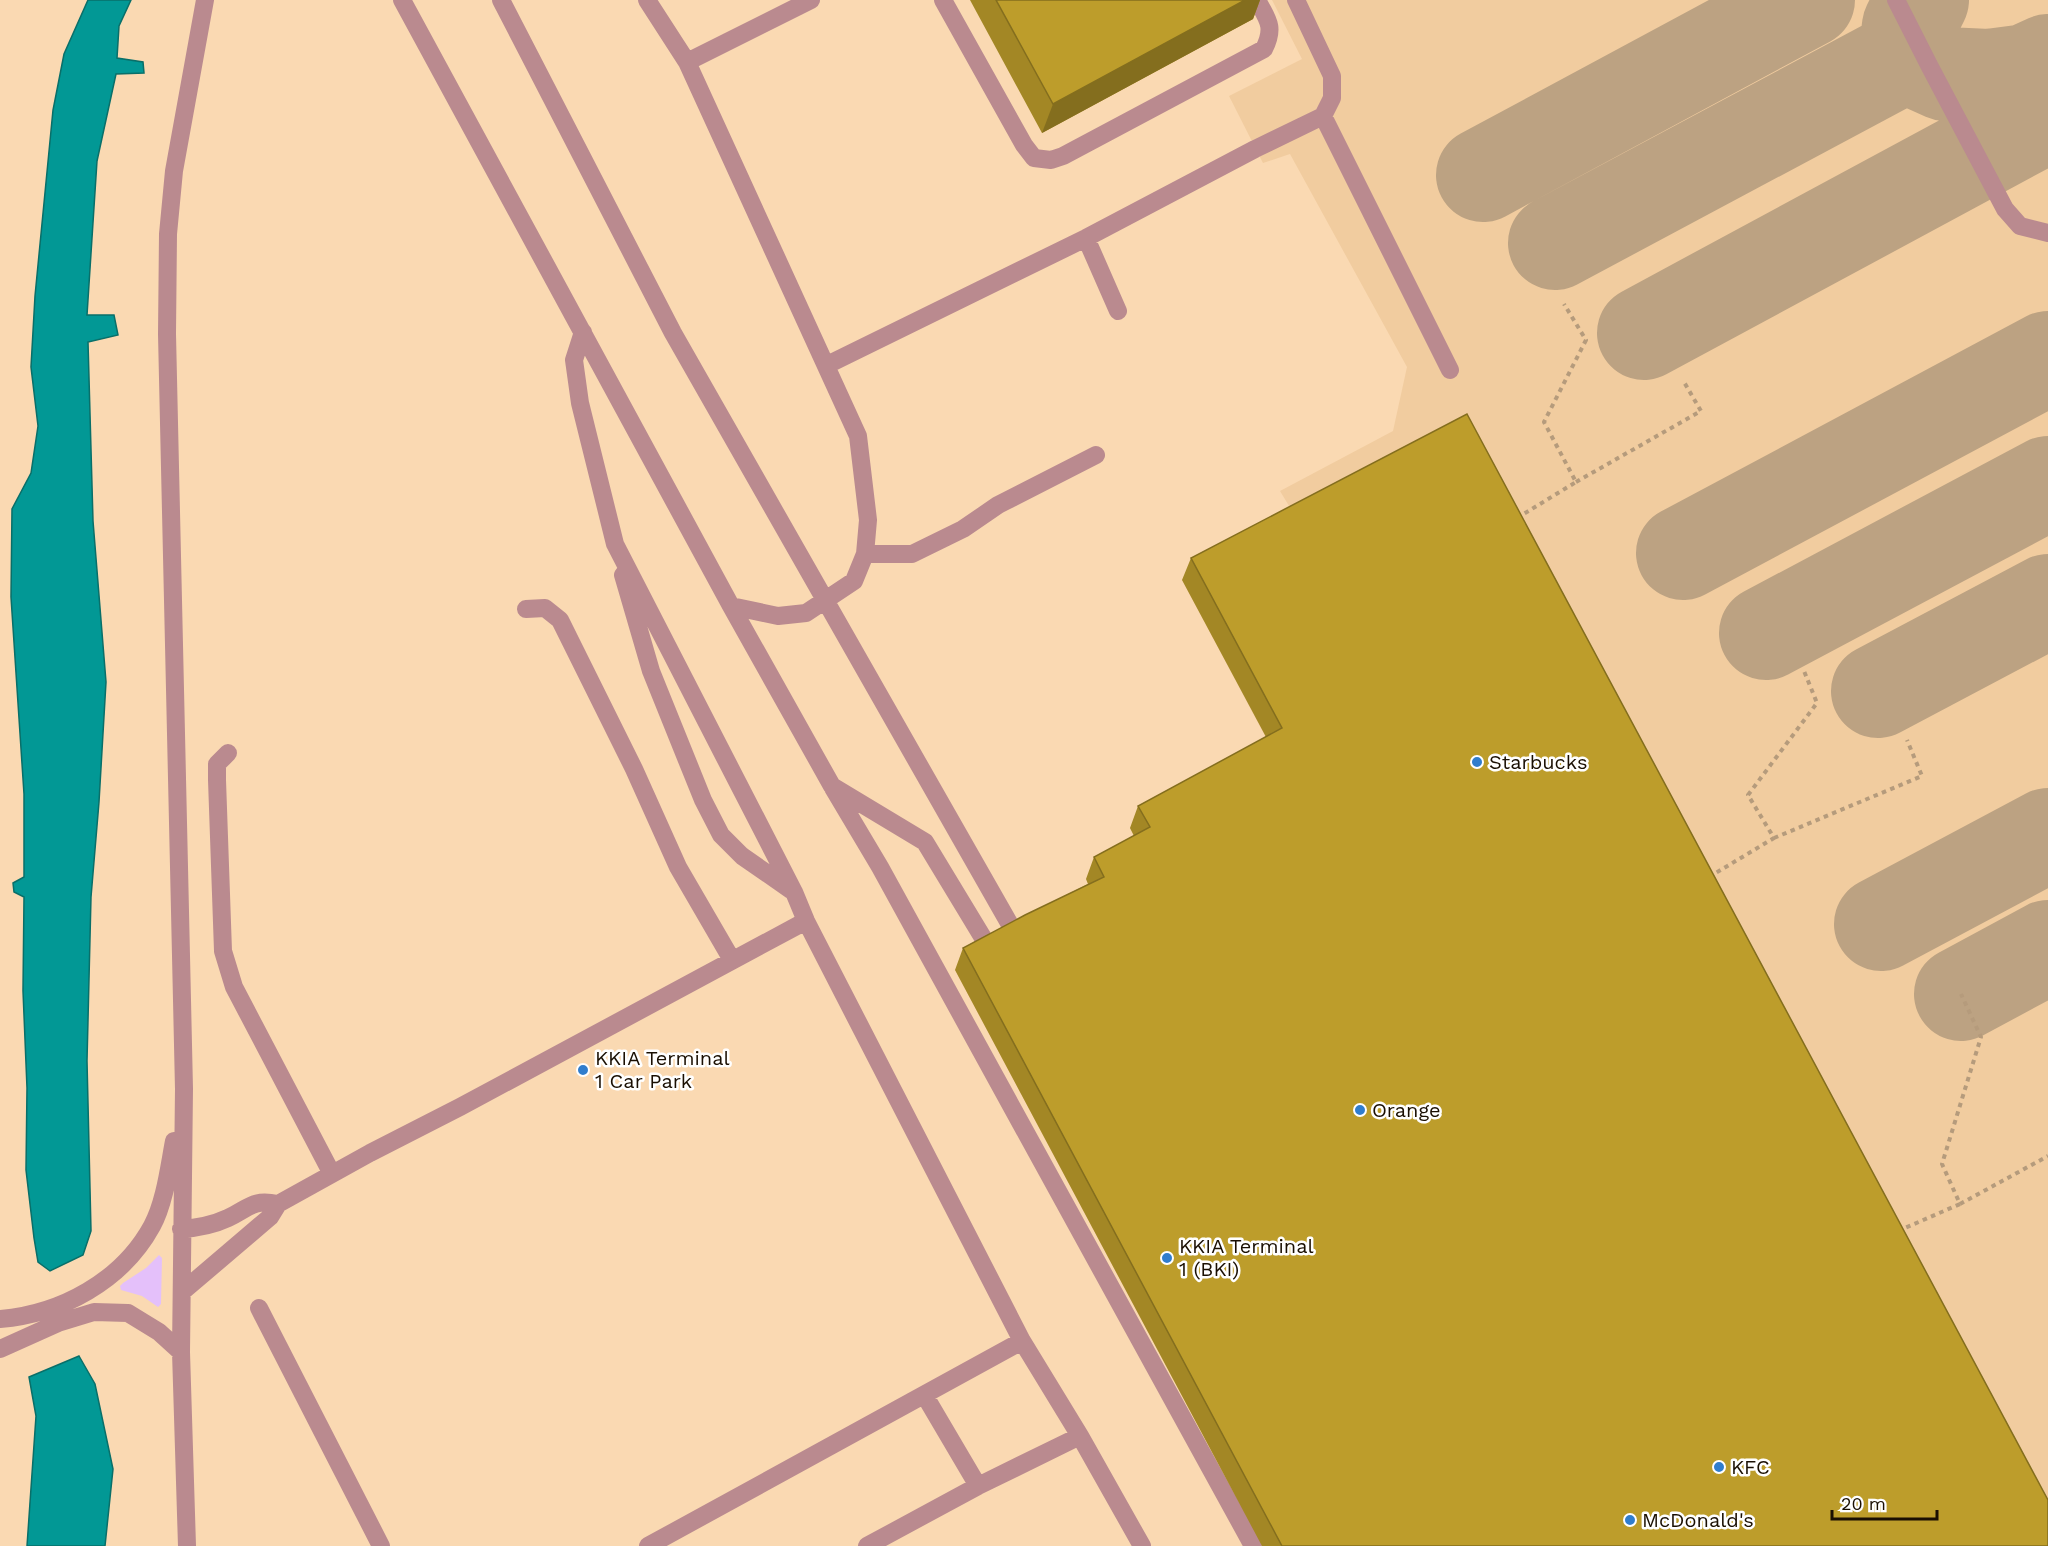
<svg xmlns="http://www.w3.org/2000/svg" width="2048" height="1546" font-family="'Work Sans',sans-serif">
<rect width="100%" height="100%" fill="#fad9b2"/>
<path fill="#f1cc9f" d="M 1272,0 L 2048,0 L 2048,1546 L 1262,1546 L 955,970 L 1095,899 L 1086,879 L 1142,850 L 1130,828 L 1273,751 L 1182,580 L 1297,519 L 1280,491 L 1393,431 L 1407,367 L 1290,154 L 1263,163 L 1229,96 L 1302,59 Z"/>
<path fill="#e4c0fa" d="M 159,1255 L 162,1258 L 161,1304 L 158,1307 L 142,1296 L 121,1290 L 120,1286 L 123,1283 L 146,1268 Z"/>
<path fill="#029895" stroke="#096f69" stroke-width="1.5" d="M 88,0 L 131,0 L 119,26 L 117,58 L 143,62 L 144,73 L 116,74 L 97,161 L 87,315 L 114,315 L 118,335 L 88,342 L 93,521 L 106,682 L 99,802 L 91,897 L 87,1061 L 91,1231 L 83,1255 L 50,1271 L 38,1262 L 34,1238 L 26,1170 L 27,1088 L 23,991 L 24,897 L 14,892 L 13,883 L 24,877 L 24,794 L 11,597 L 12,509 L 31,473 L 38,426 L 31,367 L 35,296 L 53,110 L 64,54 Z
M 79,1356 L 95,1384 L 113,1469 L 105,1546 L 27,1546 L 36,1416 L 29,1377 Z"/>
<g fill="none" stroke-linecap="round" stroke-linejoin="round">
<path stroke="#bca282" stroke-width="94" d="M 1905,56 L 1945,74 L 1988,76 L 2026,71 L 2048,61
M 1483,175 L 1808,0
M 1555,243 L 1905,56 L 1909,26 L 1922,0
M 1644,333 L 2048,115
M 1683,553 L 2048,358
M 1766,633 L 2048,483
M 1878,691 L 2048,601
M 1881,924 L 2048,835
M 1961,994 L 2048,947"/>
<path stroke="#b59b7c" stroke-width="4" stroke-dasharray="4.5 4.5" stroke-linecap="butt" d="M 1576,482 L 1701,411 L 1684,382
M 1517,518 L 1576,482 L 1544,422 L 1586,340 L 1564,304
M 1774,838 L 1922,776 L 1907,740
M 1709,877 L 1774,838 L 1748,795 L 1817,703 L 1804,671
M 1960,1204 L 2048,1156
M 1898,1231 L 1960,1204 L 1942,1164 L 1981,1037 L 1961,994"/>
<path stroke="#ba8a8f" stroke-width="18" d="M 402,0 L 731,606 L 832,786 L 925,842 L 991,951
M 501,0 L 673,333 L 1017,937
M 647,0 L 687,62 L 858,436 L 868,520 L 865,554 L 854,581 L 806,613 L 778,616 L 731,606
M 943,0 L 1024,145 L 1034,158 L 1051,160 L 1063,156 L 1264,49 C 1275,27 1268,20 1257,0
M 1296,0 L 1332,76 L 1332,98 L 1323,116
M 1896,0 L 1930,67 L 2005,209 L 2020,226 L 2048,233
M 687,62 L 811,0
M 1086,238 L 1118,311
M 583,332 L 574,360 L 580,403 L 615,544 L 794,892 L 806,921 L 1022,1341 L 1080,1436 L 1142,1546
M 827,365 L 1086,238 L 1255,149 L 1323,116 L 1450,370
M 865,554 L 912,554 L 963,529 L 998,505 L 1096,455
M 623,575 L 651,671 L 703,800 L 721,835 L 742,856 L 791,890
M 526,609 L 545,608 L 560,620 L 634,769 L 678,867 L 732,960
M 228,753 L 217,764 L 217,780 L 223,951 L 234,987 L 332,1174
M 833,788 L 880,867 L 1253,1546
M 181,1229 C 197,1228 213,1225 228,1218 C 250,1208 251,1199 278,1204
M 182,1292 L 270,1217 L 278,1204 L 370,1153 L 460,1107 L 806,921
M 259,1308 L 381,1546
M 0,1319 C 61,1314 122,1281 152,1226 C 165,1202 169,1167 174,1141
M 0,1349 L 58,1323 L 94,1312 L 128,1313 L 159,1332 L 181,1352
M 925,1396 L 978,1486
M 187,1546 L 181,1352 L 184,1089 L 167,334 L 168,234 L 174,171 L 205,0
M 648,1546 L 1022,1341
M 867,1546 L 978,1486 L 1080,1436"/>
</g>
<path fill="#a38725" d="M 970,0 L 1260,0 L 1253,19 L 1042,133 Z
M 1191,558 L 2048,1546 L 1262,1546 L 955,970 L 963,948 L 1088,884 L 1086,879 L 1094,857 L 1134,836 L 1130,828 L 1138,806 L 1266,737 L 1182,580 Z"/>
<path fill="#846e1e" d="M 1245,0 L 1260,0 L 1253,19 L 1042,133 L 1053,104 Z"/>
<path fill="#bd9d2b" stroke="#846e1e" stroke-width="1.5" d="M 996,0 L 1245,0 L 1053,104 Z
M 1467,414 L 2048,1500 L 2048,1546 L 1282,1546 L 963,948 L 1025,915 L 1104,877 L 1094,857 L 1150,827 L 1138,806 L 1282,728 L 1191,558 Z"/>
<g fill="#307dcd" stroke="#fff" stroke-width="2">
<circle cx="1477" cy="762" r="6"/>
<circle cx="583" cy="1070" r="6"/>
<circle cx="1360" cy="1110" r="6"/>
<circle cx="1167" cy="1258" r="6"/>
<circle cx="1719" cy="1467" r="6"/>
<circle cx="1630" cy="1520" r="6"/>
</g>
<g text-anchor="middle" stroke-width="5" stroke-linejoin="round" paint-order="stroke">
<g font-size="20" fill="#1a0f02" stroke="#fff" text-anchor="start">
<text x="1489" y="769">Starbucks</text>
<text x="595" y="1065">KKIA Terminal<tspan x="595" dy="23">1 Car Park</tspan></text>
<text x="1372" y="1117">Orange</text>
<text x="1179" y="1253">KKIA Terminal<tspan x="1179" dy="23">1 (BKI)</tspan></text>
<text x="1731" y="1474">KFC</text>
<text x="1642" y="1527">McDonald's</text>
</g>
</g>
<path d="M1832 1510v9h105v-9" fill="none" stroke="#1a0f02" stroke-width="3"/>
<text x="1841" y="1510" font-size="18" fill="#1a0f02" stroke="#ffffff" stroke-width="4.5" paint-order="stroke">20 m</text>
</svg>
